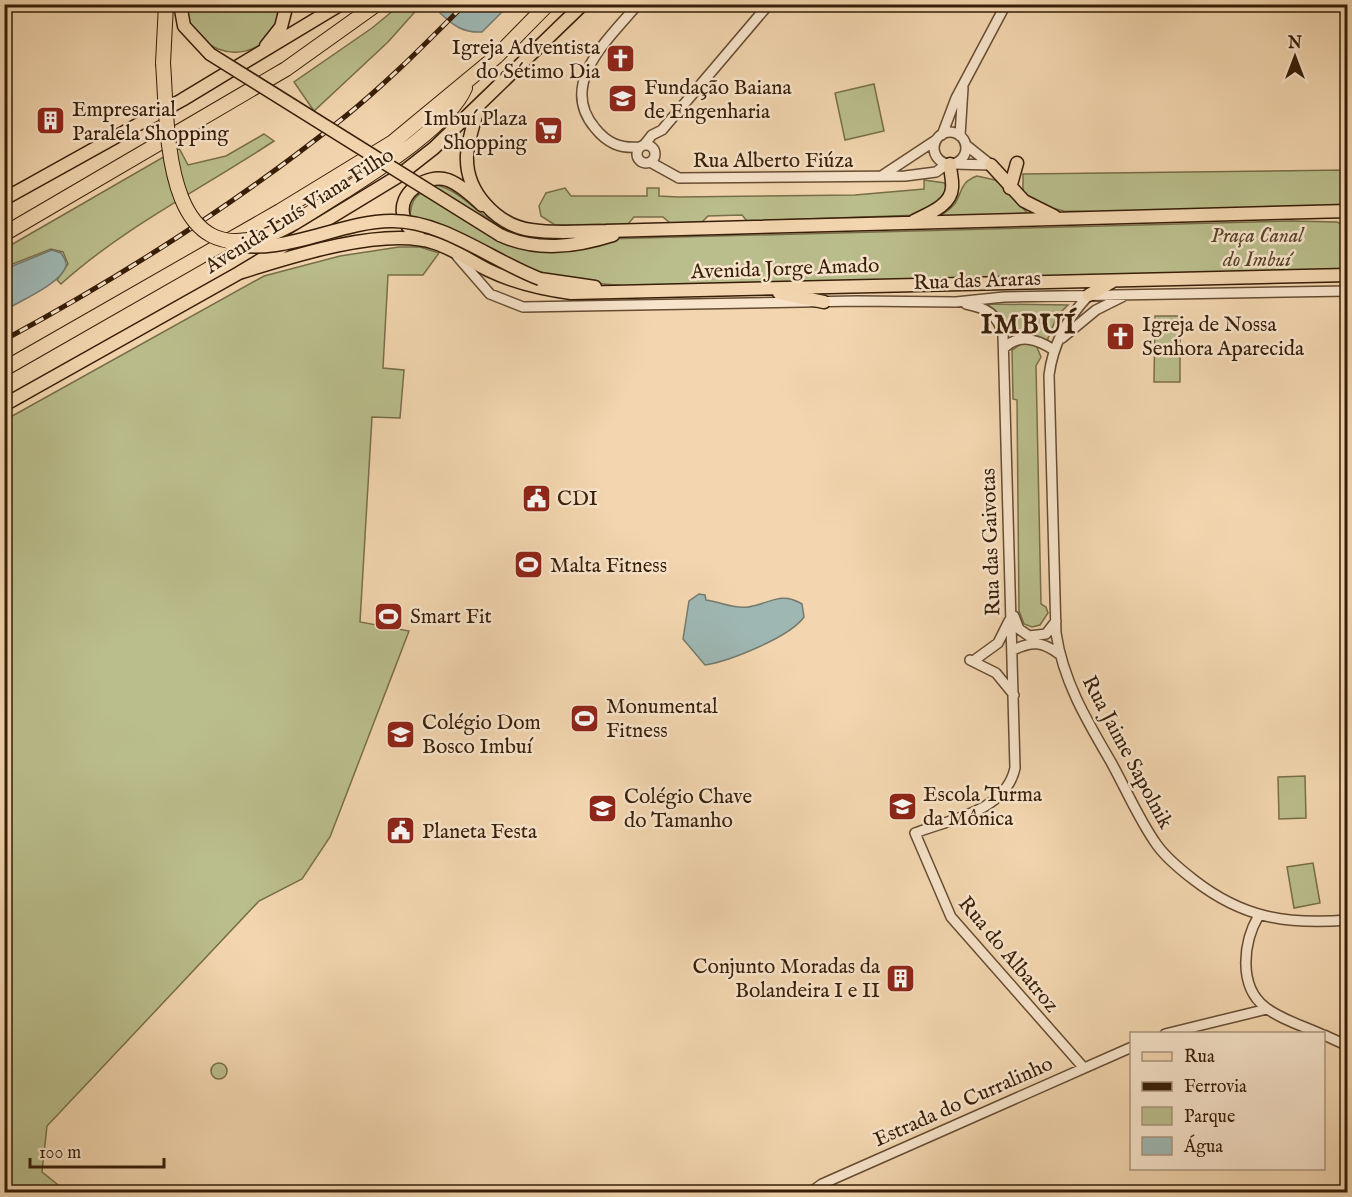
<svg xmlns="http://www.w3.org/2000/svg" width="1352" height="1197" font-family="'IM FELL English',serif">
<rect width="100%" height="100%" fill="#f3d6af"/>
<filter id="stains"><feTurbulence type="fractalNoise" baseFrequency=".00333" numOctaves="4"/><feColorMatrix values="0 0 0 0 .2 0 0 0 0 .09 0 0 0 0 .02 0 0 0 .5 -.17"/></filter>
<radialGradient id="worn" r=".72"><stop offset=".6" stop-color="#630" stop-opacity="0"/><stop offset="1" stop-color="#630" stop-opacity=".3"/></radialGradient>
<path fill="#babe8c" stroke="#786e4a" stroke-width="1.5" d="M 184,5 L 284,5 C 276,55 222,70 191,27 C 187,22 186,11 184,5 Z
M 400,5 L 421,5 L 388,42 L 314,111 L 294,82 L 372,28 Z
M 874,84 L 884,131 L 845,140 L 835,93 Z
M 264,134 L 274,141 C 203,188 124,227 61,284 L 57,280 L 68,264 L 63,252 L 51,249 L 5,267 L 4,249 L 179,148 L 188,165 L 226,156 Z
M 1347,170 L 1347,208 L 1198,214 L 1064,211 L 1035,204 L 1023,194 L 1023,174 Z
M 977,176 L 995,180 L 1004,187 L 1029,215 L 936,218 C 943,214 951,210 956,202 C 963,189 961,182 977,176 Z
M 924,180 L 945,183 L 948,196 L 920,215 L 747,221 L 742,215 L 708,216 L 702,222 L 670,223 L 663,217 L 634,217 L 628,224 L 555,225 L 541,216 L 539,206 L 546,193 L 565,188 L 571,196 L 647,196 L 647,188 L 659,188 L 659,196 L 678,197 L 855,195 L 924,189 Z
M 437,185 C 462,192 477,213 499,226 C 521,238 542,239 567,240 L 1292,221 L 1337,222 L 1347,227 L 1347,269 L 628,286 L 579,282 L 523,269 L 410,219 C 410,197 418,193 437,185 Z
M 399,247 L 420,247 L 439,253 L 423,275 L 388,275 L 383,368 L 404,370 L 400,418 L 372,417 L 360,622 L 409,631 L 330,837 L 302,879 L 259,901 L 47,1126 L 42,1172 L 67,1192 L 5,1192 L 5,420 L 264,276 L 340,256 Z
M 987,304 L 1068,305 L 1057,316 L 1047,341 L 1010,333 L 995,310 Z
M 1155,316 L 1180,316 L 1180,382 L 1154,382 Z
M 1026,341 L 1036,345 L 1041,357 L 1036,366 L 1041,604 L 1046,607 L 1048,613 L 1040,625 L 1032,627 L 1024,624 L 1019,611 L 1017,400 L 1013,399 L 1012,350 Z
M 1305,776 L 1306,818 L 1279,819 L 1278,777 Z
M 1313,863 L 1320,903 L 1294,908 L 1287,867 Z
M211 1071a8 8 0 1 1 16 0a8 8 0 1 1-16 0Z"/>
<path fill="#9eb7b3" stroke="#757a6f" stroke-width="1.5" d="M 440,5 L 440,4 L 509,5 L 482,32 C 463,33 454,26 440,13 Z
M 52,250 L 61,253 C 63,256 67,261 66,266 C 61,284 20,301 5,310 L 5,269 Z
M 699,594 L 705,595 L 706,600 C 721,602 732,609 748,607 C 769,604 781,591 802,604 L 804,617 C 790,637 730,661 705,665 L 683,639 L 689,601 Z"/>
<g fill="none" stroke-linecap="round" stroke-linejoin="round">
<defs>
<path id="minor" d="M 638,4 C 610,38 557,83 595,128 C 607,143 620,149 640,147
M934 148a16 16 0 1 1 32 0a16 16 0 1 1-32 0Z
M 942,135 L 956,98 L 1006,4
M 960,136 L 963,88
M637 154a9 9 0 1 1 18 0a9 9 0 1 1-18 0Z
M 644,145 L 652,135 L 662,130 L 769,4
M 966,145 L 991,165
M 650,162 L 679,178 L 905,176 L 936,172 L 947,164
M 954,164 L 991,165
M 883,175 L 936,140
M 457,256 L 490,294 L 523,307 L 857,301 L 956,302 L 1004,297 L 1348,291
M 1089,295 C 1067,318 1053,344 1049,375 L 1056,633 C 1063,681 1087,721 1111,762 C 1126,789 1139,820 1157,845 C 1167,859 1181,870 1194,880 C 1243,918 1287,925 1348,920
M 966,304 C 986,308 998,314 1003,335 L 1015,768 C 1006,811 951,819 915,833 L 951,917 L 1083,1067
M 1062,338 L 1096,310 L 1122,297
M 1004,348 C 1019,333 1037,339 1054,350
M 1014,616 L 1019,629 L 1029,636 L 1046,634 L 1056,621
M 1013,650 C 1032,641 1042,641 1059,654
M 976,659 L 998,643 L 1009,621
M 970,660 L 996,673 L 1014,695
M 1259,915 C 1243,942 1238,986 1265,1007 C 1280,1019 1303,1026 1321,1034
M 1165,1034 L 1267,1009
M 1324,1035 L 1348,1046
M 811,1192 L 822,1184 L 1132,1047"/>
<path id="major" d="M 266,46 L 281,27 L 287,4
M 479,105 C 475,121 468,138 467,155 C 465,192 497,225 531,230 C 556,234 581,231 606,231 L 1348,211
M 991,165 L 1024,201 L 1054,216
M 1010,188 L 1017,163
M 4,199 L 182,100 L 341,4
M 914,221 C 927,214 951,206 952,188 C 953,180 950,172 950,164
M 500,235 C 537,252 575,247 613,235
M 421,239 C 414,233 406,227 404,218 C 396,193 427,173 448,180 C 461,185 472,196 482,205
M 239,273 C 289,257 385,226 435,243 C 454,249 470,261 488,270 C 515,283 541,289 571,293 L 1348,275
M 540,279 L 595,287
M 779,293 L 824,302
M 1089,295 L 1113,281
M 4,405 L 239,273 L 397,177 L 434,148 L 583,4"/>
<path id="highway" d="M 163,63 L 166,4
M 345,191 C 379,169 450,124 465,88
M 4,234 L 286,69 L 377,4
M 4,369 L 280,211 L 393,142 L 497,56 L 548,4"/>
</defs>
<use href="#minor" stroke="#664c32" stroke-width="12"/>
<use href="#major" stroke="#371e08" stroke-width="15"/>
<use href="#highway" stroke="#371e08" stroke-width="16"/>
<use href="#minor" stroke="#f7e4cb" stroke-width="9"/>
<use href="#major" stroke="#f3d6af" stroke-width="12"/>
<use href="#highway" stroke="#f3d6af" stroke-width="14"/>
<defs>
<path id="rail" d="M 4,340 C 122,276 237,203 342,119 C 386,84 425,44 465,4"/>
</defs>
<use href="#rail" stroke="#371e08" stroke-width="5"/>
<use href="#rail" stroke="#f7e4cb" stroke-width="3" stroke-dasharray="9" stroke-linecap="butt"/>
<defs>
<path id="major-bridge" d="M 180,4 L 184,26 L 210,54 L 500,235
M 229,243 C 279,258 340,221 391,221 C 443,220 492,261 540,279"/>
<path id="highway-bridge" d="M 163,63 C 168,126 162,270 265,236 C 293,226 320,206 345,191"/>
</defs>
<use href="#major-bridge" stroke="#371e08" stroke-width="15" stroke-linecap="butt"/>
<use href="#highway-bridge" stroke="#371e08" stroke-width="16" stroke-linecap="butt"/>
<use href="#major-bridge" stroke="#f3d6af" stroke-width="12"/>
<use href="#highway-bridge" stroke="#f3d6af" stroke-width="14"/>
</g>
<defs>
<symbol id="church-square" viewBox="-11 -11 22 22"><rect x="-9" y="-9" width="18" height="18" rx="4" fill="#8f2418" stroke="#f7e4cb"/><path d="M-1.2-6h2.4v3.5h3.3v2.4h-3.3V6h-2.4V-.1h-3.3v-2.4h3.3Z" fill="#fff"/></symbol>
<symbol id="university-square" viewBox="-11 -11 22 22"><rect x="-9" y="-9" width="18" height="18" rx="4" fill="#8f2418" stroke="#f7e4cb"/><path d="M0-5L7-2L0 1L-7-2ZM-4 1L0 2.5L4 1V4Q0 6-4 4Z" fill="#fff"/></symbol>
<symbol id="building-square" viewBox="-11 -11 22 22"><rect x="-9" y="-9" width="18" height="18" rx="4" fill="#8f2418" stroke="#f7e4cb"/><path d="M-4-6H4V6H1V3H-1V6H-4ZM-2.5-4.3h1.7v1.8h-1.7ZM.8-4.3h1.7v1.8H.8ZM-2.5-1h1.7V.8h-1.7ZM.8-1h1.7V.8H.8Z" fill="#fff"/></symbol>
<symbol id="supermarket-square" viewBox="-11 -11 22 22"><rect x="-9" y="-9" width="18" height="18" rx="4" fill="#8f2418" stroke="#f7e4cb"/><path d="M-6-5.5h2.5l.6 2H6L4.5 2H-2.5L-4.4-4H-6ZM-1.5 3.2a1.3 1.3 0 1 0 .1 0ZM3 3.2a1.3 1.3 0 1 0 .1 0Z" fill="#fff"/></symbol>
<symbol id="civic-square" viewBox="-11 -11 22 22"><rect x="-9" y="-9" width="18" height="18" rx="4" fill="#8f2418" stroke="#f7e4cb"/><path d="M-.6-6.5H3V-4.5H.6V-3L4-1V1h2V6H-6V1h2V-1L-.6-3ZM-1.2 2.5V6h2.4V2.5Z" fill="#fff"/></symbol>
<symbol id="stadium-square" viewBox="-11 -11 22 22"><rect x="-9" y="-9" width="18" height="18" rx="4" fill="#8f2418" stroke="#f7e4cb"/><path d="M0-5a6.5 5 0 1 0 0 10a6.5 5 0 1 0 0-10ZM-3.5-1.8h7v3.6h-7Z" fill="#fff"/></symbol>
<symbol id="school-square" viewBox="-11 -11 22 22"><rect x="-9" y="-9" width="18" height="18" rx="4" fill="#8f2418" stroke="#f7e4cb"/><path d="M0-5L7-2L0 1L-7-2ZM-4 1L0 2.5L4 1V4Q0 6-4 4Z" fill="#fff"/></symbol>
</defs>
<g fill-rule="evenodd">
<use href="#church-square" x="604" y="42" width="33" height="33"/>
<use href="#university-square" x="606" y="82" width="33" height="33"/>
<use href="#building-square" x="34" y="104" width="33" height="33"/>
<use href="#supermarket-square" x="532" y="114" width="33" height="33"/>
<use href="#church-square" x="1104" y="320" width="33" height="33"/>
<use href="#civic-square" x="520" y="482" width="33" height="33"/>
<use href="#stadium-square" x="512" y="548" width="33" height="33"/>
<use href="#stadium-square" x="372" y="600" width="33" height="33"/>
<use href="#stadium-square" x="568" y="702" width="33" height="33"/>
<use href="#school-square" x="384" y="718" width="33" height="33"/>
<use href="#school-square" x="886" y="790" width="33" height="33"/>
<use href="#school-square" x="586" y="792" width="33" height="33"/>
<use href="#civic-square" x="384" y="814" width="33" height="33"/>
<use href="#building-square" x="884" y="962" width="33" height="33"/>
</g>
<g text-anchor="middle" stroke-width="5" stroke-linejoin="round" paint-order="stroke">
<g font-size="21" fill="#371e08" stroke="#f7e4cb" text-anchor="start">
<text x="600" y="54" text-anchor="end">Igreja Adventista<tspan x="600" dy="24">do Sétimo Dia</tspan></text>
<text x="644" y="94">Fundação Baiana<tspan x="644" dy="24">de Engenharia</tspan></text>
<text x="72" y="116">Empresarial<tspan x="72" dy="24">Paralela Shopping</tspan></text>
<text x="527" y="125" text-anchor="end">Imbuí Plaza<tspan x="527" dy="24">Shopping</tspan></text>
<text x="1142" y="331">Igreja de Nossa<tspan x="1142" dy="24">Senhora Aparecida</tspan></text>
<text x="557" y="505">CDI</text>
<text x="550" y="572">Malta Fitness</text>
<text x="410" y="623">Smart Fit</text>
<text x="606" y="713">Monumental<tspan x="606" dy="24">Fitness</tspan></text>
<text x="422" y="729">Colégio Dom<tspan x="422" dy="24">Bosco Imbuí</tspan></text>
<text x="923" y="801">Escola Turma<tspan x="923" dy="24">da Mônica</tspan></text>
<text x="624" y="803">Colégio Chave<tspan x="624" dy="24">do Tamanho</tspan></text>
<text x="422" y="838">Planeta Festa</text>
<text x="880" y="973" text-anchor="end">Conjunto Moradas da<tspan x="880" dy="24">Bolandeira I e II</tspan></text>
</g>
<g font-size="21" fill="#371e08" stroke="#f7e4cb">
<text x="773" y="167">Rua Alberto Fiúza</text>
<text transform="translate(299 210) rotate(-32)" y="7">Avenida Luís Viana Filho</text>
<text transform="translate(785 268) rotate(-2)" y="7">Avenida Jorge Amado</text>
<text transform="translate(977 280) rotate(-2)" y="7">Rua das Araras</text>
<text transform="translate(990 542) rotate(-92)" y="7">Rua das Gaivotas</text>
<text transform="translate(1128 752) rotate(62)" y="7">Rua Jaime Sapolnik</text>
<text transform="translate(1009 954) rotate(50)" y="7">Rua do Albatroz</text>
<text transform="translate(963 1101) rotate(-24)" y="7">Estrada do Curralinho</text>
</g>
<g font-size="21" font-style="italic" fill="#584629" stroke="#f7e4cb">
<text x="1257" y="242">Praça Canal<tspan x="1257" dy="24">do Imbuí</tspan></text>
</g>
<g font-size="27" font-weight="bold" letter-spacing="1.5" fill="#371e08" stroke="#f7e4cb">
<text x="1029" y="333">IMBUÍ</text>
</g>
</g>
<rect width="1352" height="1197" fill="none" stroke="#f3d6af" stroke-width="24"/>
<rect x="6" y="6" width="1340" height="1185" fill="none" stroke="#371e08" stroke-width="3"/>
<rect x="12" y="12" width="1328" height="1173" fill="none" stroke="#371e08" stroke-width="1.5"/>
<rect x="1130" y="1032" width="195" height="138" fill="#f7e4cb" stroke="#aa957d" stroke-width="1.5"/>
<rect x="1142" y="1052" width="30" height="9" fill="#f3d6af" stroke="#aa957d" stroke-width="1.5"/>
<text x="1184" y="1062" font-size="18" fill="#371e08">Rua</text>
<rect x="1142" y="1082" width="30" height="9" fill="#371e08" stroke="#aa957d" stroke-width="1.5"/>
<text x="1184" y="1092" font-size="18" fill="#371e08">Ferrovia</text>
<rect x="1142" y="1107" width="30" height="18" fill="#babe8c" stroke="#aa957d" stroke-width="1.5"/>
<text x="1184" y="1122" font-size="18" fill="#371e08">Parque</text>
<rect x="1142" y="1137" width="30" height="18" fill="#9eb7b3" stroke="#aa957d" stroke-width="1.5"/>
<text x="1184" y="1152" font-size="18" fill="#371e08">Água</text>
<g transform="translate(1295 57)" stroke="#f7e4cb" stroke-width="4.5" paint-order="stroke">
<path d="M0-4.5L10 22L0 15L-10 22Z" fill="#371e08"/>
<text y="-9" font-size="16" font-weight="bold" text-anchor="middle" fill="#371e08">N</text>
</g>
<path d="M30 1158v9h134v-9" fill="none" stroke="#371e08" stroke-width="3"/>
<text x="39" y="1158" font-size="18" fill="#371e08" stroke="#f7e4cb" stroke-width="4.5" paint-order="stroke">100 m</text>
<rect width="100%" height="100%" filter="url(#stains)"/>
<rect width="100%" height="100%" fill="url(#worn)"/>
</svg>
